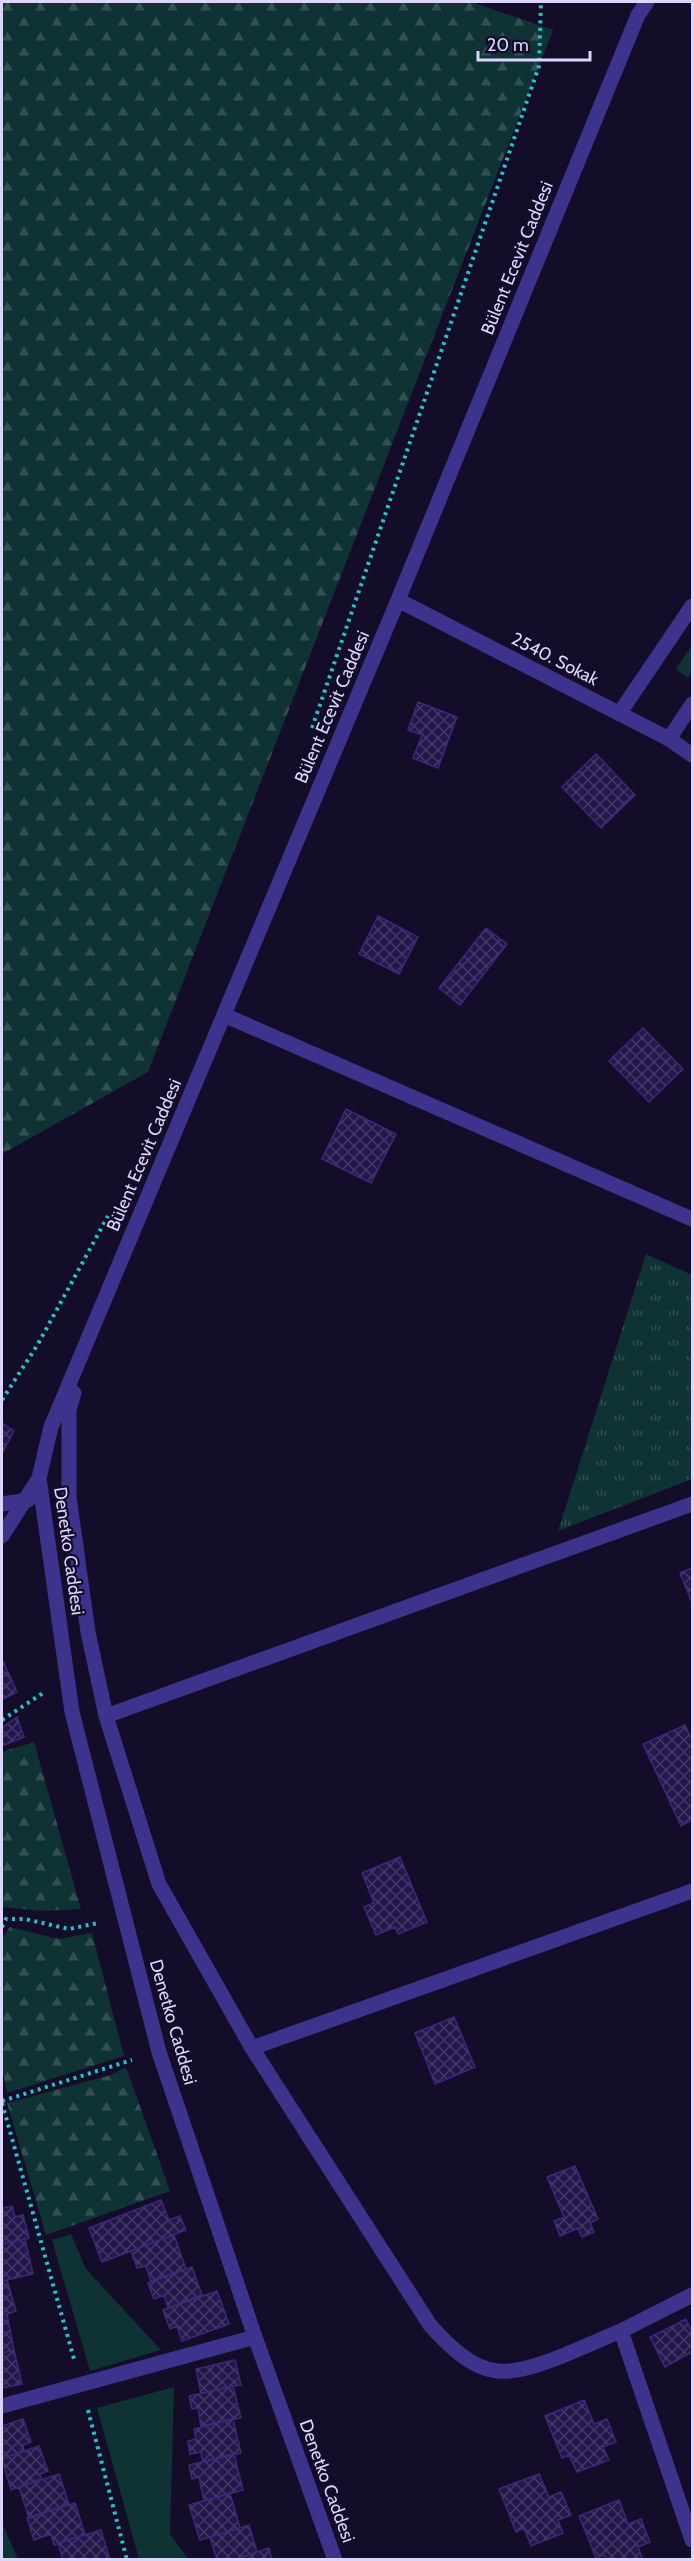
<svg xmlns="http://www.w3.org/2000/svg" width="694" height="2561" font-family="Cabin,sans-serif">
<defs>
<pattern id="forest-firs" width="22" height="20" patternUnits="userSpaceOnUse" patternTransform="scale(1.5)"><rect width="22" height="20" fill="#0f3234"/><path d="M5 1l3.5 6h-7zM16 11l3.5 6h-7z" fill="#324f52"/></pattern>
<pattern id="park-tufts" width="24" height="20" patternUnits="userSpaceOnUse" patternTransform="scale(1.5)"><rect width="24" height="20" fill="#0f3234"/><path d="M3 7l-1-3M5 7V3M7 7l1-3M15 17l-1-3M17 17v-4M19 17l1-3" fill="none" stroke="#324f52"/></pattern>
<pattern id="building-cross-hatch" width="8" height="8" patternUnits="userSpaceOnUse" patternTransform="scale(1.5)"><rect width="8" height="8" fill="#25174c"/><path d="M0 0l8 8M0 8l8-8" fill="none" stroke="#443867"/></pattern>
</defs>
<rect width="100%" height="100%" fill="#140d29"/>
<path fill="#0f3234" d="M 692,645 L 692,671 L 688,678 L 676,669 Z
M 71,2234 L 86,2269 L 161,2350 L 90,2371 L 52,2240 Z
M 174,2387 L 170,2534 L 188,2559 L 139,2559 L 97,2408 Z
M 2,2523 L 18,2559 L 2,2559 Z"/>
<path fill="url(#forest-firs)" d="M 2,2 L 472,2 L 553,30 L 148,1072 L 2,1154 Z
M 34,1742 L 81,1909 L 42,1911 L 2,1907 L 2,1752 Z
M 10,1927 L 59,1939 L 92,1933 L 124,2056 L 7,2093 L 2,2068 L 2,1938 Z
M 126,2067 L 170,2191 L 46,2235 L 7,2103 L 111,2075 Z"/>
<path fill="url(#park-tufts)" d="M 646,1254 L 692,1275 L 692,1479 L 558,1531 Z"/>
<path fill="url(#building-cross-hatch)" stroke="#3d277a" stroke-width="1.5" d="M 418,702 L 457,717 L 438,768 L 413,758 L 422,735 L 408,730 Z
M 596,754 L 635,795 L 601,828 L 562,787 Z
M 378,916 L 418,937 L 399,974 L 359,954 Z
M 486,928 L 507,944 L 460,1005 L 439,988 Z
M 643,1028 L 683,1069 L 649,1102 L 609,1061 Z
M 346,1109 L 396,1134 L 371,1183 L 322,1159 Z
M 2,1423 L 14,1431 L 2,1454 Z
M 692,1568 L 692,1603 L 680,1573 Z
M 3,1661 L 17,1692 L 2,1700 L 2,1662 Z
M 17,1717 L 24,1737 L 2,1746 L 2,1728 Z
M 685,1725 L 692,1740 L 692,1820 L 681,1826 L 643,1744 Z
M 400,1857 L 427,1922 L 398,1934 L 395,1927 L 376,1935 L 364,1907 L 374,1903 L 362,1873 Z
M 454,2017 L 475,2067 L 435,2084 L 415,2033 Z
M 575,2166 L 598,2219 L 590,2223 L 594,2232 L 582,2237 L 578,2228 L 560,2236 L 554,2221 L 564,2217 L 547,2177 Z
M 161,2200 L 169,2220 L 180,2216 L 186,2230 L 102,2262 L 89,2228 Z
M 12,2206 L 15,2217 L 23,2215 L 29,2238 L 2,2244 L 2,2208 Z
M 174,2235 L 186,2269 L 151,2281 L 146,2266 L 137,2268 L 131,2251 Z
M 25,2239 L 33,2274 L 2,2281 L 2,2244 Z
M 192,2267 L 202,2295 L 168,2308 L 164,2295 L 154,2299 L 148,2283 Z
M 7,2280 L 16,2311 L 2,2316 L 2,2281 Z
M 217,2291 L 229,2324 L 182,2341 L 177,2326 L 170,2329 L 163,2310 Z
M 7,2314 L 14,2350 L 2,2353 L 2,2316 Z
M 686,2319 L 692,2332 L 692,2352 L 665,2367 L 650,2337 Z
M 14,2350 L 22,2384 L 2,2388 L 2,2353 Z
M 235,2360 L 241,2385 L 201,2393 L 196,2369 Z
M 233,2386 L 241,2418 L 201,2426 L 198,2408 L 192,2409 L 189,2396 Z
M 584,2400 L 594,2424 L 607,2419 L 616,2442 L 603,2447 L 609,2460 L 577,2472 L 569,2455 L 562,2458 L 545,2416 Z
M 23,2419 L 31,2442 L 23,2445 L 24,2451 L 2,2459 L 2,2426 Z
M 233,2419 L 241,2453 L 203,2462 L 201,2452 L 190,2454 L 188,2441 L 196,2439 L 194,2429 Z
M 39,2446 L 48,2471 L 40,2474 L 41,2479 L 11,2490 L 2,2459 Z
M 234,2454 L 243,2490 L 204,2501 L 199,2477 L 192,2479 L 189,2465 Z
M 59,2474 L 69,2504 L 29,2518 L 19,2487 Z
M 539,2474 L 549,2497 L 561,2492 L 571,2515 L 558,2520 L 563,2533 L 531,2546 L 524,2528 L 516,2532 L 499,2489 Z
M 230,2493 L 240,2528 L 200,2540 L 189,2505 Z
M 619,2500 L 628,2524 L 641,2519 L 650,2542 L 638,2547 L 643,2560 L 606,2560 L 604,2555 L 596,2558 L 579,2516 Z
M 75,2503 L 85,2534 L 54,2545 L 51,2534 L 34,2540 L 27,2518 Z
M 249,2525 L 257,2552 L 234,2560 L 217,2560 L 210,2537 Z
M 101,2530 L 110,2560 L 63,2560 L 58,2543 Z
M 269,2548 L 272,2560 L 234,2560 L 257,2552 Z"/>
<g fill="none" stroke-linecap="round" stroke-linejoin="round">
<path stroke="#22c5c6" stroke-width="4" stroke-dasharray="3 4.5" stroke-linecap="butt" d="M 312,728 L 539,66 L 541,2
M 2,1400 L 38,1344 L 108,1216
M 2,1720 L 43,1693
M 2,1927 L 6,1919 L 25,1919 L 69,1929 L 98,1923
M 2,2101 L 132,2060
M 2,2103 L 74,2359
M 88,2410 L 127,2560"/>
<path stroke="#3d338d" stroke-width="15" d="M 398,600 L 669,739 L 692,755
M 619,714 L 692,606
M 669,739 L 692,704
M 224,1015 L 692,1219
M 74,1393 L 69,1410 L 69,1497 L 88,1632 L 106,1716 L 159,1884 L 252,2048 L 430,2325 C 447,2344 471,2369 498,2371 C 529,2375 590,2343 621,2331
M 39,1478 L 72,1712 L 159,2052 L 255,2337 L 335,2560
M 2,1504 L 28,1500
M 2,1536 L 39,1478 L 51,1427 L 398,600 L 638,15 L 647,2
M 106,1716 L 692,1504
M 252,2048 L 692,1891
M 692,2295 L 621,2331 L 692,2540
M 2,2406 L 255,2337"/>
</g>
<g text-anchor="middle" stroke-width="4.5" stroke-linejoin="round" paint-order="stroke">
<g font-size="18" fill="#ddd5ff" stroke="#140d29">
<text transform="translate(517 258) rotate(-68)" y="6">Bülent Ecevit Caddesi</text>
<text transform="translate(555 659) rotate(27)" y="6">2540. Sokak</text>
<text transform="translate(332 707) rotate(-67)" y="6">Bülent Ecevit Caddesi</text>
<text transform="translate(144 1155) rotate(-67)" y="6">Bülent Ecevit Caddesi</text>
<text transform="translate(69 1551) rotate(82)" y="6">Denetko Caddesi</text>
<text transform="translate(173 2022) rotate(74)" y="6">Denetko Caddesi</text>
<text transform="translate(327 2481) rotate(70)" y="6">Denetko Caddesi</text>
</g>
</g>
<rect width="694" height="2561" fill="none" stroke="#ddd5ff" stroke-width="6"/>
<path d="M478 51v9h112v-9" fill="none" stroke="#ddd5ff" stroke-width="3"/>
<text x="487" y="51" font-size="18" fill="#ddd5ff" stroke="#140d29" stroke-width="4.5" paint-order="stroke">20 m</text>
</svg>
